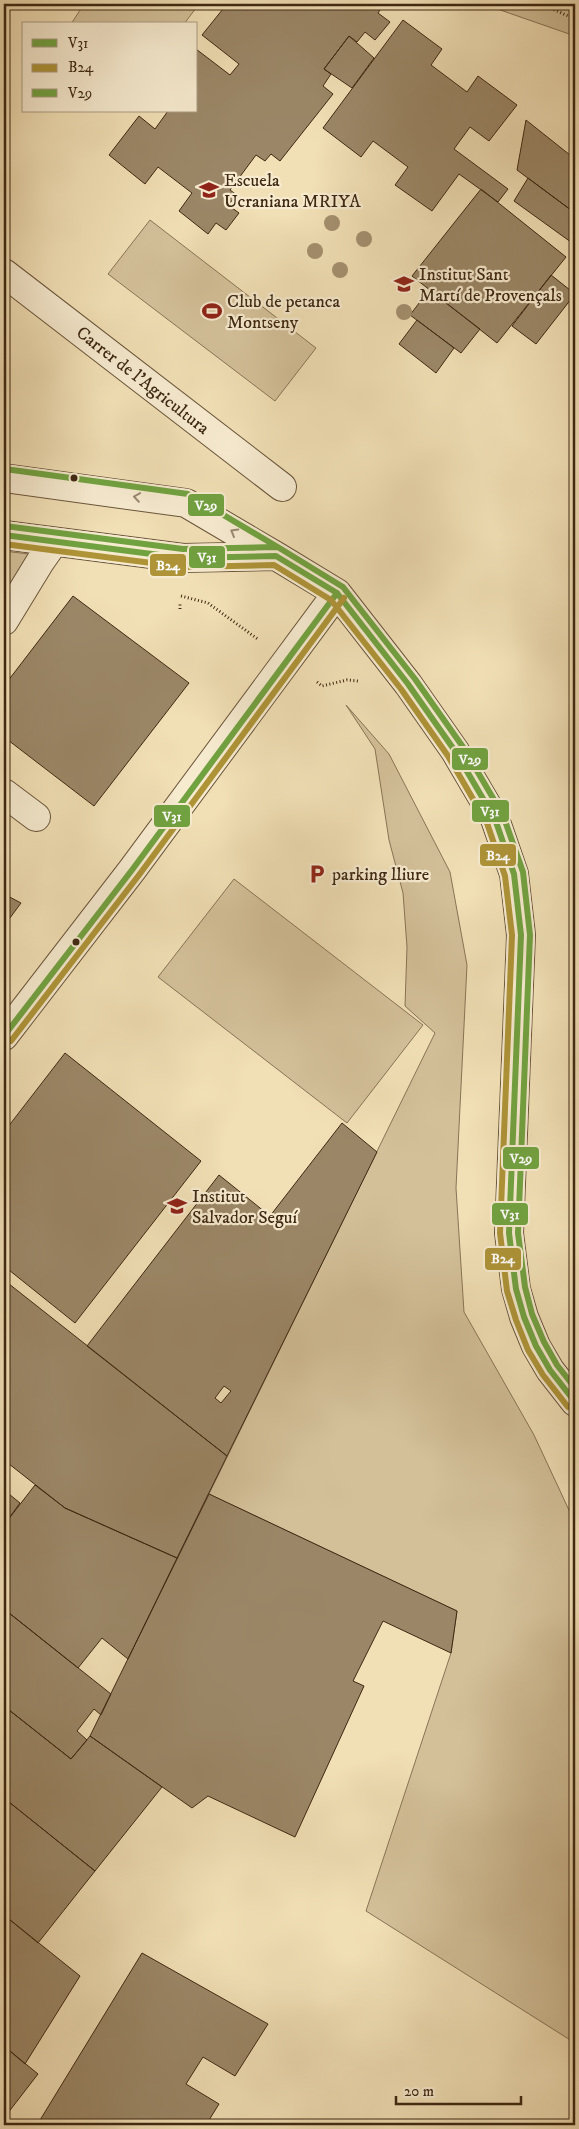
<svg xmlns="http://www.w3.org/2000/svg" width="579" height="2129" font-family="'IM FELL DW Pica',serif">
<rect width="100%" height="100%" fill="#f1dfb5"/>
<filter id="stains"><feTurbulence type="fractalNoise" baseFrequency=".004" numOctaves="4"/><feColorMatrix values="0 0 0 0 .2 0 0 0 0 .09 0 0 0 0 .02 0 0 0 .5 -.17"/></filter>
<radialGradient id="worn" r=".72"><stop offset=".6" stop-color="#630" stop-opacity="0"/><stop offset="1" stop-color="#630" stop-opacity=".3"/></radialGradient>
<path fill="#d3c099" stroke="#887456" d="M 84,4 L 199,4 L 184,24 L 71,24 Z
M 483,4 L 575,4 L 575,36 Z
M 150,220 L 316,348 L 275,401 L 108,274 Z
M 4,551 L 45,556 L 4,607 Z
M 346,705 L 389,754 L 450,872 L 467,965 L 456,1188 L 464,1312 L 534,1435 L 575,1523 L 575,2043 L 366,1911 L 451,1653 L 457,1611 L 209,1494 L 435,1033 L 405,1006 L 407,947 L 403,893 L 389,840 L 375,749 Z
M 234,879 L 423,1025 L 347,1123 L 158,977 Z"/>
<path fill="#9b8767" stroke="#3e2812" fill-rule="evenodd" d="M 227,4 L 240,4 L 248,10 L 253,4 L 384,4 L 378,13 L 390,22 L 375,40 L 365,32 L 357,42 L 349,36 L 324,69 L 331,74 L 323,86 L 333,94 L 280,161 L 271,154 L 265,161 L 256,155 L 230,190 L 237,195 L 228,205 L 239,213 L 226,230 L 216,223 L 208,234 L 179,211 L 192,193 L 158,167 L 145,184 L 109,155 L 139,116 L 155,129 L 168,111 L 196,111 L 196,49 L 230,75 L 239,64 L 202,35 Z
M 403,20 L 442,49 L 431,65 L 467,92 L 478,76 L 517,105 L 489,141 L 470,127 L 454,149 L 508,189 L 498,202 L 459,174 L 432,211 L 395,185 L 408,167 L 373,141 L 361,157 L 323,128 Z
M 349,36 L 374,58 L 352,88 L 324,69 Z
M 526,120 L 575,159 L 575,213 L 517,170 Z
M 528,178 L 575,213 L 575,245 L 514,201 Z
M 481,189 L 566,257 L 497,343 L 412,276 Z
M 551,275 L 575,294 L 536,344 L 512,326 Z
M 429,290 L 480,329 L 461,353 L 410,315 Z
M 417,320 L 454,348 L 436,373 L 399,344 Z
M 73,596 L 189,683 L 94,806 L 4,737 L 4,686 Z
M 4,894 L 21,903 L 4,926 Z
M 65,1053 L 201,1161 L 75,1323 L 4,1266 L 4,1132 Z
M 342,1123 L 377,1152 L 227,1456 L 87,1346 L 219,1175 L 270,1216 ZM 224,1386 L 231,1391 L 221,1403 L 215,1398 Z
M 4,1280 L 227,1456 L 177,1558 L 65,1508 L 4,1460 Z
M 35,1485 L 65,1508 L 177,1558 L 128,1659 L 102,1638 L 78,1668 L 4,1609 L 4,1525 Z
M 4,1490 L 20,1503 L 4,1525 Z
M 209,1494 L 457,1611 L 451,1653 L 383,1621 L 353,1681 L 364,1686 L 295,1837 L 208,1796 L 192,1808 L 90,1736 Z
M 4,1609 L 111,1694 L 101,1715 L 94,1709 L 77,1731 L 87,1740 L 71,1759 L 4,1706 Z
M 4,1706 L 71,1759 L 90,1736 L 162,1787 L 95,1871 L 4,1798 Z
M 4,1798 L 95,1871 L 38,1943 L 4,1915 Z
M 4,1915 L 80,1976 L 25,2064 L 4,2046 Z
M 142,1953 L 268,2024 L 235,2076 L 203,2057 L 186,2084 L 219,2104 L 206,2125 L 37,2125 Z
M 4,2046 L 38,2074 L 4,2118 Z"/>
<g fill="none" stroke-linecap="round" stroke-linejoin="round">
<defs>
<path id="minor" d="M 4,273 L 282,487
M 4,478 L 186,503 L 276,556 L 337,593 L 408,684 L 455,751 L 495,819 L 514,874 L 521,935 L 509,1233 L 516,1289 L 524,1317 L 536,1346 L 550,1370 L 575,1402
M 4,535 L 183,558 L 276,556
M 4,621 L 40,562 L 54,542
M 4,793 L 36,817
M 4,1036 L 132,870 L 337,593"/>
</defs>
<use href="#minor" stroke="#6b563b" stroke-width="30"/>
<path stroke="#3e2812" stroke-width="3" stroke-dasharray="1 2.5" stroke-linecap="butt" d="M 541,4 L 575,19
M 181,596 L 208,603 L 259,640
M 180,609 L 180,603
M 317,682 L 322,686 L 347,680 L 358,681"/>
<use href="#minor" stroke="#f6eacf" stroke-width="28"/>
<defs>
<path id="bus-1" d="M 4,535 L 183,558 L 276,556 L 337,593 L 408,684 L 455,751 L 495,819 L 514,874 L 521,935 L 509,1233 L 516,1289 L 524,1317 L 536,1346 L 550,1370 L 575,1402
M 4,1036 L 132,870 L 337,593"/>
<path id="bus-2" d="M 4,544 L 183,567 L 274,565 L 331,600 L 401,689 L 448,756 L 487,823 L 505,876 L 512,935 L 500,1233 L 507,1291 L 516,1320 L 528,1350 L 543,1375 L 568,1407
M 11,1041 L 139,875 L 344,598"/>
<path id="bus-3" d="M 5,469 L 188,494 L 281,549 L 343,587 L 415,679 L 463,747 L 503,815 L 523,872 L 530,935 L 518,1233 L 525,1287 L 532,1314 L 544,1342 L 557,1365 L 575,1388
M 5,526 L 183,549 L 277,547"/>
</defs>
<use href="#bus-1" stroke="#f6eacf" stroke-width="10"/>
<use href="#bus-2" stroke="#f6eacf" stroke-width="10"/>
<use href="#bus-3" stroke="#f6eacf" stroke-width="10"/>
<use href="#bus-1" stroke="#71a240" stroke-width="6"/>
<use href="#bus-2" stroke="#ae9337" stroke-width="6"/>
<use href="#bus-3" stroke="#71a240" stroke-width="6"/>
</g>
<g fill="#a38f6e">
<circle cx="332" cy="223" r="8"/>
<circle cx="364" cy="239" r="8"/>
<circle cx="315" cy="251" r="8"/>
<circle cx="340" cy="270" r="8"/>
<circle cx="404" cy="312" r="8"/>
</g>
<defs><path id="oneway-chevron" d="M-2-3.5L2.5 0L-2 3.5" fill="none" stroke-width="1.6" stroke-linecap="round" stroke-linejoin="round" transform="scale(1.25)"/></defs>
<g stroke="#9a8970">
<use href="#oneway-chevron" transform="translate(137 497) rotate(-172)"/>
<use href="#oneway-chevron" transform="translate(234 532) rotate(-150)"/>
</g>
<defs>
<symbol id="school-bare" viewBox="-9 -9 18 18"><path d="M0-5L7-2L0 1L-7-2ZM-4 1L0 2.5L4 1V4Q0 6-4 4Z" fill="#8f2418" stroke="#f6eacf" stroke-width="2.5" paint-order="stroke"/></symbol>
<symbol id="stadium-bare" viewBox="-9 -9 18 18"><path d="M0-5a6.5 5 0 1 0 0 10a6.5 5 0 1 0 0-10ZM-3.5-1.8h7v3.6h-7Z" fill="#8f2418" stroke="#f6eacf" stroke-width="2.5" paint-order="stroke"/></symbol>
<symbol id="parking-bare" viewBox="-9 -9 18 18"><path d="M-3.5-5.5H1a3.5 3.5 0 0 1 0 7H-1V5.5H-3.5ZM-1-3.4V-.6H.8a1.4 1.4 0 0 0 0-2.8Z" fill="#8f2418" stroke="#f6eacf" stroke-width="2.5" paint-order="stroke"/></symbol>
</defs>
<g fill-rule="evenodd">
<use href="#school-bare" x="195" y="176" width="28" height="28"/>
<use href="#school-bare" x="390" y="270" width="28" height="28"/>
<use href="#stadium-bare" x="198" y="297" width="28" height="28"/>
<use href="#parking-bare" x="303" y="860" width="28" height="28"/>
<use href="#school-bare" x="163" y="1192" width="28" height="28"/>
</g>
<g fill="#3e2812" stroke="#f6eacf" stroke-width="2">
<circle cx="74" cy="478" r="4.5"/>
<circle cx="76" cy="942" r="4.5"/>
</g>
<g text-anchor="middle" stroke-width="4.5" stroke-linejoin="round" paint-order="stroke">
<g font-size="18" fill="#3e2812" stroke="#f6eacf" text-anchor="start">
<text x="224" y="186">Escuela<tspan x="224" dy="21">Ucraniana MRIYA</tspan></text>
<text x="419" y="280">Institut Sant<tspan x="419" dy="21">Martí de Provençals</tspan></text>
<text x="227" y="307">Club de petanca<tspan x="227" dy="21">Montseny</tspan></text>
<text x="332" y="880">parking lliure</text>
<text x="192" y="1202">Institut<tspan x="192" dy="21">Salvador Seguí</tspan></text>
</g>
<g font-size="18" fill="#3e2812" stroke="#f6eacf">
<text transform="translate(143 380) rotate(38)" y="6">Carrer de l'Agricultura</text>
</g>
</g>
<g stroke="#f6eacf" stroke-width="2">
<rect x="187" y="493" width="38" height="24" rx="5" fill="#71a240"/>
<rect x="188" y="545" width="38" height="24" rx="5" fill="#71a240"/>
<rect x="149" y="553" width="38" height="24" rx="5" fill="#ae9337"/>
<rect x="451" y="747" width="38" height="24" rx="5" fill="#71a240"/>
<rect x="471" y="799" width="39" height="24" rx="5" fill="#71a240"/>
<rect x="153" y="804" width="38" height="24" rx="5" fill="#71a240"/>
<rect x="479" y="843" width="38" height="24" rx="5" fill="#ae9337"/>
<rect x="502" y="1146" width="38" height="24" rx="5" fill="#71a240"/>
<rect x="491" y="1202" width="38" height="24" rx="5" fill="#71a240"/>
<rect x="484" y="1247" width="38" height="24" rx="5" fill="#ae9337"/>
</g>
<g font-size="14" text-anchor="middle" font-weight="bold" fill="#fff">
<text x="206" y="510">V29</text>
<text x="207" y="562">V31</text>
<text x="168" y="570">B24</text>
<text x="470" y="764">V29</text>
<text x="490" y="816">V31</text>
<text x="172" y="821">V31</text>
<text x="498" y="860">B24</text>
<text x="521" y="1163">V29</text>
<text x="510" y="1219">V31</text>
<text x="503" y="1263">B24</text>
</g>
<rect width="579" height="2129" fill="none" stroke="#f1dfb5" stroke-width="20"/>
<rect x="5" y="5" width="569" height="2119" fill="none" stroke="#3e2812" stroke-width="2.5"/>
<rect x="10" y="10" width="559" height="2109" fill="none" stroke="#3e2812"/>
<rect x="22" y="22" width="175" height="90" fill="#f6eacf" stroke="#ac9c83"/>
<rect x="32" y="39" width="25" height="8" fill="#71a240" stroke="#ac9c83"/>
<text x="68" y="48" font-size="15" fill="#3e2812">V31</text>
<rect x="32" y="64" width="25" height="8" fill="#ae9337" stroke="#ac9c83"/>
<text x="68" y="72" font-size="15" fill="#3e2812">B24</text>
<rect x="32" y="89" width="25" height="8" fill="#71a240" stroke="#ac9c83"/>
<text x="68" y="98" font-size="15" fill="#3e2812">V29</text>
<path d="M396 2096v8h125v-8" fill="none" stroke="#3e2812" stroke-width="2.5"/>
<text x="404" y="2096" font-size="15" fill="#3e2812" stroke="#f6eacf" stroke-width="4" paint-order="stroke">20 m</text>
<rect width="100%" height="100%" filter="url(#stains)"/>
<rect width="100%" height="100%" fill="url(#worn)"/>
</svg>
